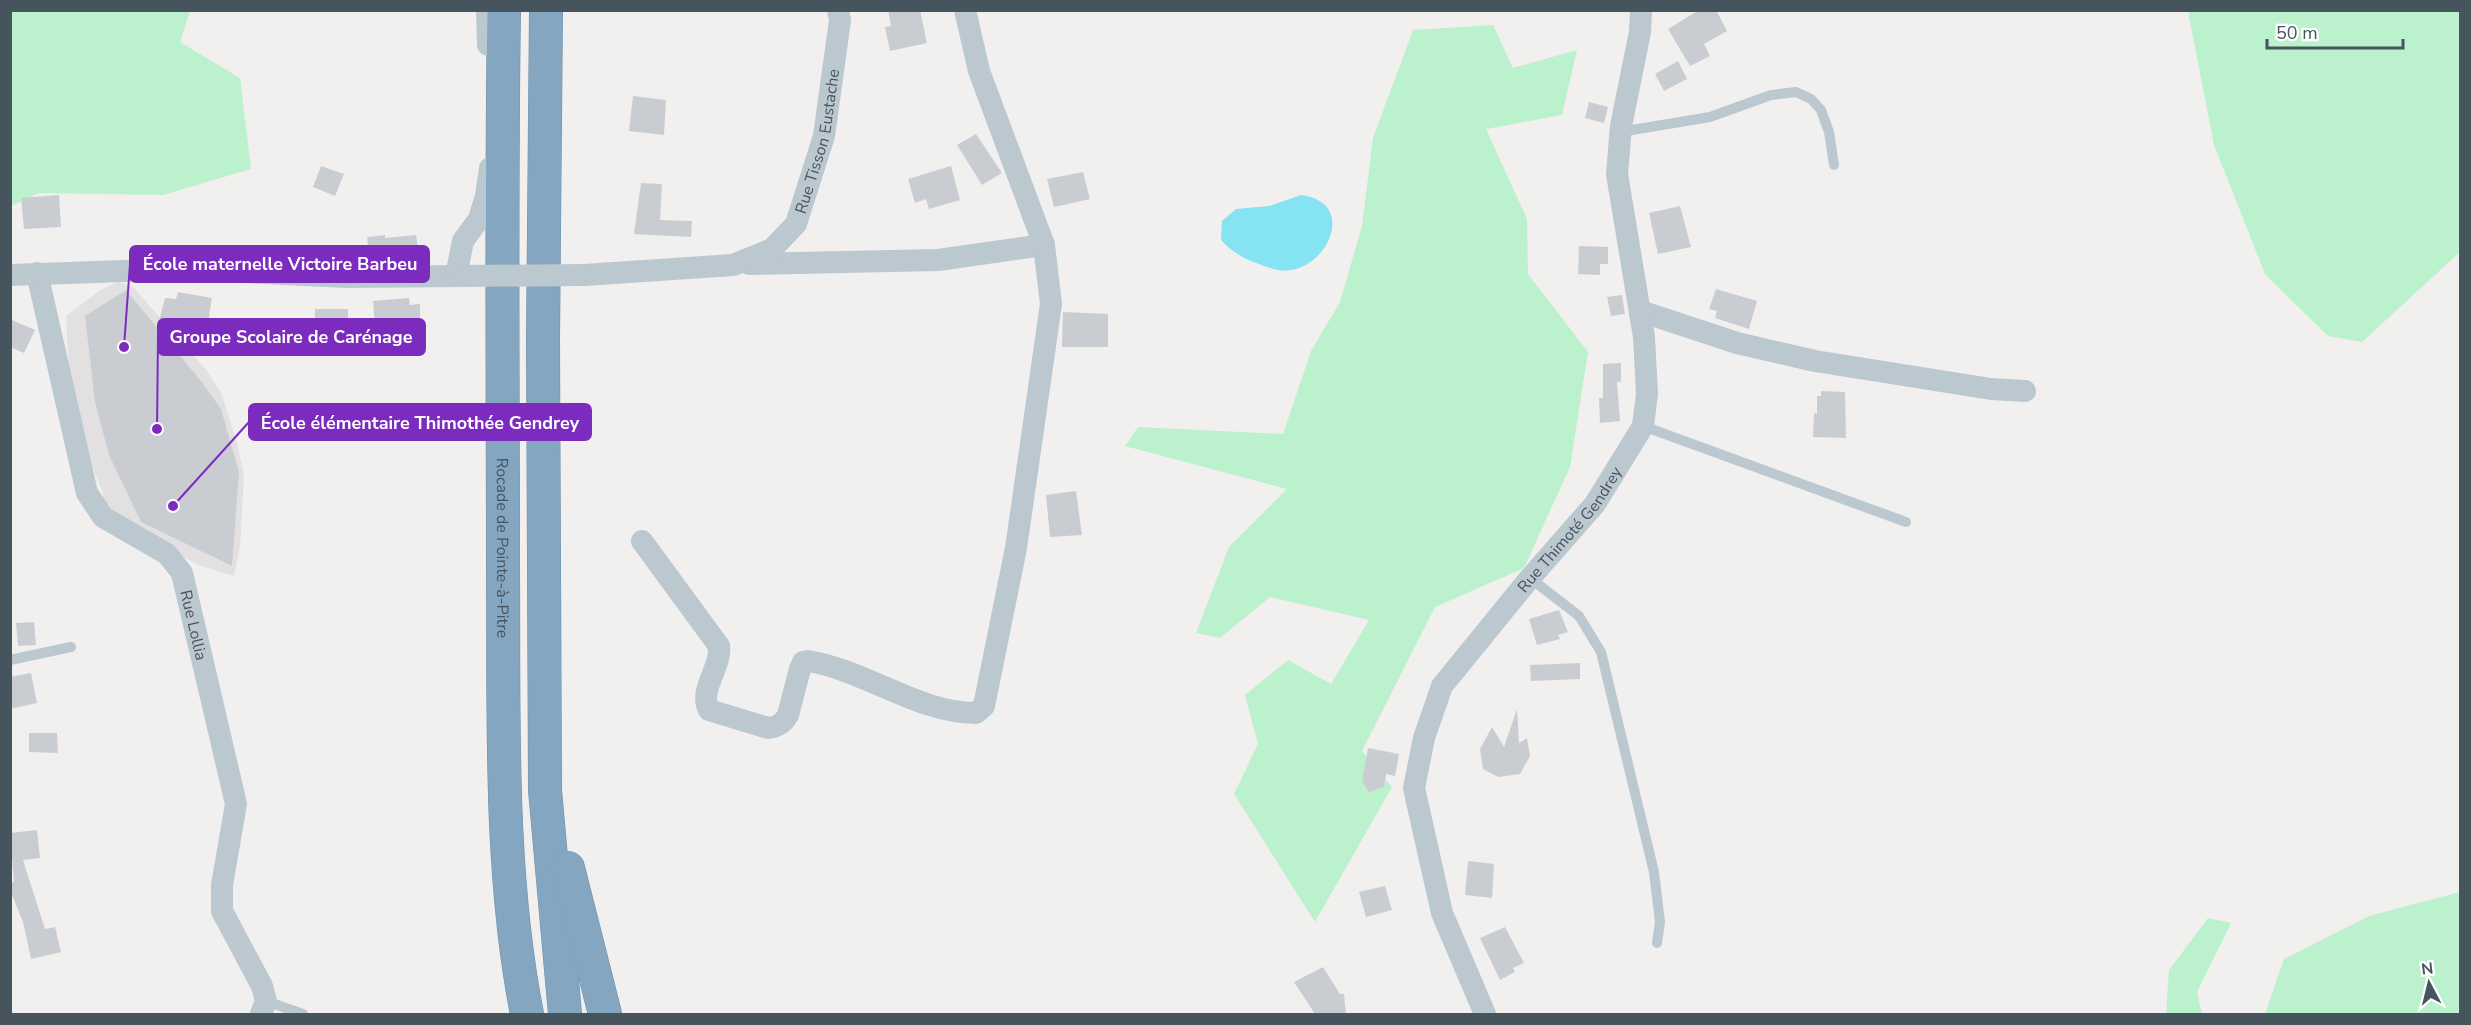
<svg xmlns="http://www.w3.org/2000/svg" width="2471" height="1025" font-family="'Nunito Sans',sans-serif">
<rect width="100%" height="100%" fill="#f2efef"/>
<path fill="#e3e0e1" d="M 118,282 L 133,287 L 207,371 L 222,395 L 238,447 L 244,477 L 240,547 L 234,576 L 201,566 L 103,517 L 103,493 L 87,453 L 69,371 L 66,316 L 102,289 Z"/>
<path fill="#bbf1cc" d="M 10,11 L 190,11 L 180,42 L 240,78 L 251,169 L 163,195 L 39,193 L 11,206 Z
M 2188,11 L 2460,11 L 2460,252 L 2362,342 L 2328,336 L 2265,274 L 2214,145 Z
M 1493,25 L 1513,68 L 1577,50 L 1562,115 L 1486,129 L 1527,219 L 1528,274 L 1588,352 L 1570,467 L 1524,568 L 1435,607 L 1362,751 L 1392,787 L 1315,922 L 1234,794 L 1258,744 L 1245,695 L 1288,660 L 1331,684 L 1369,620 L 1270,597 L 1220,638 L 1196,633 L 1229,547 L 1287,489 L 1125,446 L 1138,427 L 1283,434 L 1311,351 L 1340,302 L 1362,226 L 1373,138 L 1413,30 Z
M 2460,892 L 2460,1014 L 2265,1014 L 2284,959 L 2369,916 Z
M 2208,918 L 2231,923 L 2197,992 L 2202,1014 L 2166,1014 L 2169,970 Z"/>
<path fill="#86e3f1" d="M 1301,195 C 1356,202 1330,264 1291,270 C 1281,272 1269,268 1259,264 C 1244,259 1232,252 1221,240 L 1222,221 L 1236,209 L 1269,206 Z"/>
<path fill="#c9cdd2" d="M 888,10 L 920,10 L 927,43 L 890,51 L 885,27 L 891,26 Z
M 1699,10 L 1716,10 L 1727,31 L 1704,44 L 1710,56 L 1690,66 L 1668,29 Z
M 1678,61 L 1687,79 L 1664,91 L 1655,74 Z
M 633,96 L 666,100 L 664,135 L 629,131 Z
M 1589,102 L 1608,107 L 1604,123 L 1585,118 Z
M 976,134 L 1002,173 L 982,185 L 957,145 Z
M 321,166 L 344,174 L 335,196 L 313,187 Z
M 951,166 L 960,200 L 929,209 L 926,199 L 915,203 L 908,179 Z
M 1083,172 L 1090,199 L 1054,207 L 1047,179 Z
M 641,183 L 662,184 L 660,220 L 692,221 L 691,237 L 634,234 Z
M 59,195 L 61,227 L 24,229 L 21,198 Z
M 1680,206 L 1691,247 L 1658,254 L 1649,213 Z
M 385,235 L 385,238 L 416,235 L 420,263 L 392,263 L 392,260 L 370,262 L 367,237 Z
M 1579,246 L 1608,247 L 1608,264 L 1600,264 L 1600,275 L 1578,274 Z
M 1716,289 L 1757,301 L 1749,329 L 1715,318 L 1717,311 L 1709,309 Z
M 126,290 L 201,381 L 221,409 L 239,472 L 232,566 L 141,522 L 109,455 L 95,402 L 85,316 Z
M 178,292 L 212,298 L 206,335 L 158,325 L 165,298 L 176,299 Z
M 1622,295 L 1625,314 L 1611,316 L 1607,297 Z
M 409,298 L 410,305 L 420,304 L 420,320 L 411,321 L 411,324 L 375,326 L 373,301 Z
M 315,309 L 348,309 L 348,349 L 315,350 Z
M 1063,312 L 1108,314 L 1108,347 L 1062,347 Z
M 10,319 L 35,330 L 24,353 L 10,347 Z
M 1621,363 L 1621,382 L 1617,382 L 1620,421 L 1600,423 L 1599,398 L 1603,398 L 1603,364 Z
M 1821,391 L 1845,392 L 1846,438 L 1813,437 L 1814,413 L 1817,414 L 1817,396 L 1821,396 Z
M 1076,491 L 1082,535 L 1050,537 L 1046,495 Z
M 1559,610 L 1568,632 L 1558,635 L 1560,639 L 1537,645 L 1529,619 Z
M 34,622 L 36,645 L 18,646 L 16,623 Z
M 1580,663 L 1580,679 L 1531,681 L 1530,665 Z
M 31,673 L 37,703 L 10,709 L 10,677 Z
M 1517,709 L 1519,743 L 1527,738 L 1530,756 L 1520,774 L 1498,777 L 1483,769 L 1480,749 L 1492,727 L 1504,747 Z
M 29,733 L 57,733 L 58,753 L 29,752 Z
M 1368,748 L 1399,754 L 1395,776 L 1386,774 L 1384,787 L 1369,792 L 1362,781 Z
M 37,830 L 40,858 L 23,860 L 45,929 L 55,927 L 61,952 L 31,959 L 23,922 L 10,890 L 10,883 L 14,882 L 10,833 Z
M 1468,861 L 1494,864 L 1492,898 L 1465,895 Z
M 1385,886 L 1392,910 L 1366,917 L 1359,892 Z
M 1505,927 L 1524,963 L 1513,968 L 1515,972 L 1500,980 L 1480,938 Z
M 1323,967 L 1340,994 L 1344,994 L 1346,1014 L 1315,1014 L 1294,982 Z"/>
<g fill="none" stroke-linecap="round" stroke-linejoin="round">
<defs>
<g id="highway">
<path id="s4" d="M 504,10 C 501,197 503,384 503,571 C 504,715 499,873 527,1014"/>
<path d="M 546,10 L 543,339 L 545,790 L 565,1014"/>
<path d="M 568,868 L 605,1014"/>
</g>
</defs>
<use href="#highway" stroke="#6f91ac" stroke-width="34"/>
<path stroke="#bcc8cf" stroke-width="10" d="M 1620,132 L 1710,117 L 1771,95 L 1796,92 L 1811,99 L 1821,110 L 1829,132 L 1834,165
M 1643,426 L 1906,522
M 1530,578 L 1579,616 L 1601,652 L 1654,872 L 1660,922 L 1657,943
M 10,660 L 71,647
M 266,1001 L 303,1014"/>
<g stroke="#bcc8cf" stroke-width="22">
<path d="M 487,10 L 488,45"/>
<path d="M 749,264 L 938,260 L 1044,245"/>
<path id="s1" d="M 37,273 L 87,493 L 103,517 L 167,554 L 182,573 L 236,804 L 222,885 L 222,911 L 262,986 L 266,1001 L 261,1014"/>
<path d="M 10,275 L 182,269 L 347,277 L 465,276"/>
<path id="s2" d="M 584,275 L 733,265 L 772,249 L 796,224 L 824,136 L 840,20 L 838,10"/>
<path d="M 456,276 L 463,241 L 479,219 L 486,196 L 490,168"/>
<path d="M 1640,311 L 1737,343 L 1815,361 L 1991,389 L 2025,391"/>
<path d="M 642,541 L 719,646 C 722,667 698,690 709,710 L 768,728 C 777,727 783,724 788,715 L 800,669 L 803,662 L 808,661 C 865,670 918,713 976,713 L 984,706 L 1016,548 L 1051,304 L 1044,245 L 979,71 L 965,10"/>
<path id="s3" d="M 1485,1014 L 1442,913 L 1414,788 L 1424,738 L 1442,686 L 1530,578 L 1595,504 L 1643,426 L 1647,394 L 1644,337 L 1617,174 L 1621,126 L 1640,32 L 1641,10"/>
</g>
<use href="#highway" stroke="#84a6c0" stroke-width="33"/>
<path stroke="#bcc8cf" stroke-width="22" d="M 465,276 L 584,275"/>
</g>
<g text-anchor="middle" stroke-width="4.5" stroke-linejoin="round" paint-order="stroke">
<g font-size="16" fill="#46545e" stroke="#fff">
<text dy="6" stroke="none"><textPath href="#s2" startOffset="312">Rue Tisson Eustache</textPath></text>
<text dy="6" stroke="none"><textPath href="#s3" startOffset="546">Rue Thimoté Gendrey</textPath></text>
<text dy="6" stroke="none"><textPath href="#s4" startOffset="538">Rocade de Pointe-à-Pitre</textPath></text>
<text dy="6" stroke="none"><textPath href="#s1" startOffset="406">Rue Lollia</textPath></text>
</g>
</g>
<path fill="none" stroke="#7b2cbf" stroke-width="2" d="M124 347L130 264M157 429L158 337M173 506L249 422"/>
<g fill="#7b2cbf" stroke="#fff" stroke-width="2">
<circle cx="124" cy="347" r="6"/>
<circle cx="157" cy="429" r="6"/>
<circle cx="173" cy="506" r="6"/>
</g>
<g fill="#7b2cbf" stroke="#7b2cbf" stroke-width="2">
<rect x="130" y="246" width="299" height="36" rx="6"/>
<rect x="158" y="319" width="267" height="36" rx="6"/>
<rect x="249" y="404" width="342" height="36" rx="6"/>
</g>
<g font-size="18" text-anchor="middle" font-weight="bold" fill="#fff">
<text x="280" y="270">École maternelle Victoire Barbeu</text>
<text x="291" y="343">Groupe Scolaire de Carénage</text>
<text x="420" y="429">École élémentaire Thimothée Gendrey</text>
</g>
<rect width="2471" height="1025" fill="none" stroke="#46545e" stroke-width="24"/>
<g transform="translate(2429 983) rotate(353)" stroke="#ffffff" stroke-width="4.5" paint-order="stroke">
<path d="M0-4.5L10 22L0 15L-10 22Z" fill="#46545e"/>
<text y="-9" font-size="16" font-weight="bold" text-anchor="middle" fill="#46545e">N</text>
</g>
<path d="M2267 39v9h136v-9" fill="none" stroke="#46545e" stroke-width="3"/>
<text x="2276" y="39" font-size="18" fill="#46545e" stroke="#ffffff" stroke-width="4.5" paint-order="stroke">50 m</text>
</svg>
